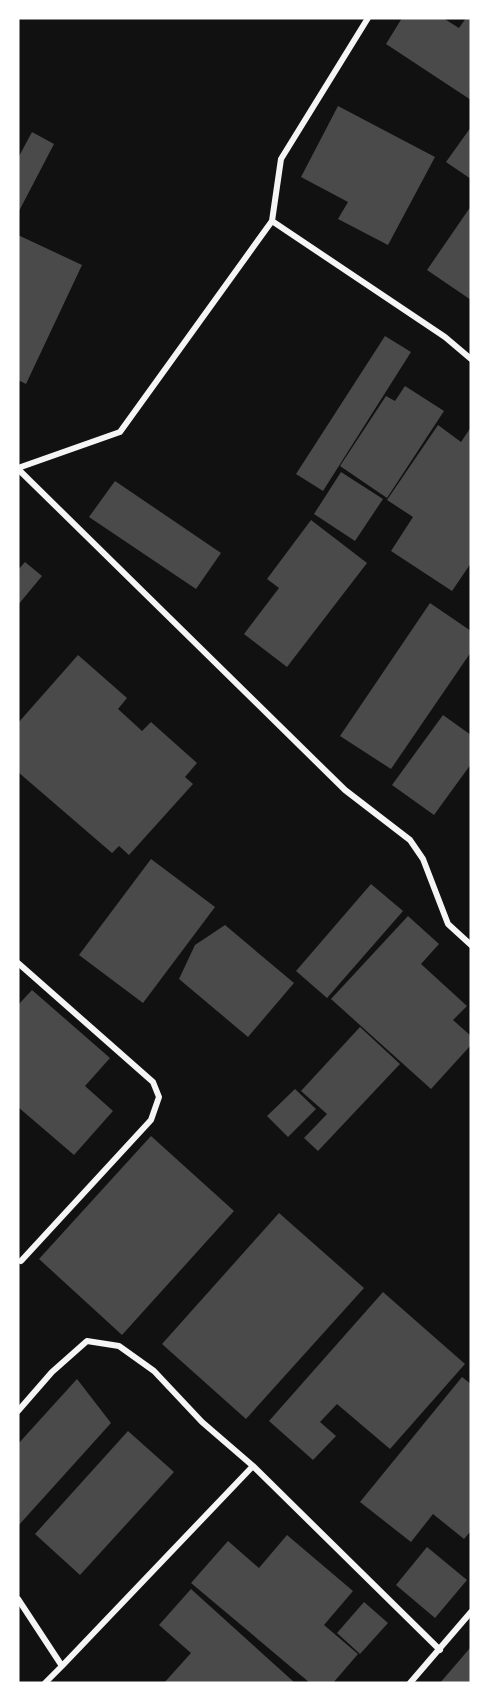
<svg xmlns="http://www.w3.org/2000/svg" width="489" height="1701" font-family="'Exo 2',sans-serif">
<rect width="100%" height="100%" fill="#111"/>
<path fill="#4a4a4a" d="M 402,18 L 443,18 L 459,28 L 466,18 L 471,18 L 471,100 L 386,44 Z
M 338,106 L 435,157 L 388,245 L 338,219 L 348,202 L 301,177 Z
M 471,127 L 471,179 L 446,162 Z
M 32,132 L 54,144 L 18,213 L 18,158 Z
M 471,206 L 471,300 L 427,270 Z
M 18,235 L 82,265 L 26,384 L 18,380 Z
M 385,336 L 411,352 L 323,491 L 296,474 Z
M 405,386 L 444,411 L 387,498 L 340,466 L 386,396 L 395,401 Z
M 438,425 L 461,442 L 471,427 L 471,563 L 452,591 L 391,551 L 413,517 L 387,500 Z
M 341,472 L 383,499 L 355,541 L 314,514 Z
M 115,481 L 221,553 L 196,589 L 89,517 Z
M 311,520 L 367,563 L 287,667 L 244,634 L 279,588 L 267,579 Z
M 25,562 L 42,576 L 18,605 L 18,570 Z
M 430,603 L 471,631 L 471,652 L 391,769 L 340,736 Z
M 78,655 L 127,698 L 118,709 L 142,731 L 151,722 L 197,763 L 185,777 L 193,784 L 129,855 L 119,846 L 112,853 L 18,772 L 18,723 Z
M 443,715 L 471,735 L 471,764 L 434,815 L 392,785 Z
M 151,859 L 215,907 L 143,1003 L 79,955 Z
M 371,884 L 403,911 L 327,998 L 296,971 Z
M 408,916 L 439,944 L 421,964 L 467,1006 L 453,1020 L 471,1036 L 471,1045 L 431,1089 L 331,999 Z
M 225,925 L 294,983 L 248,1037 L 179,979 L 195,945 Z
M 32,990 L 110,1058 L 85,1086 L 113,1111 L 74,1155 L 18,1107 L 18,1005 Z
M 360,1027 L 400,1064 L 318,1151 L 304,1138 L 327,1114 L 301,1091 Z
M 295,1089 L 316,1109 L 288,1137 L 267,1116 Z
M 151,1136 L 234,1211 L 122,1335 L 39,1259 Z
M 279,1213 L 364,1288 L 246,1419 L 162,1344 Z
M 383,1292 L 465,1364 L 390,1449 L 337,1404 L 320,1422 L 336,1436 L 313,1460 L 269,1421 Z
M 462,1377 L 471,1384 L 471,1531 L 464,1539 L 433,1514 L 411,1542 L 360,1502 Z
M 77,1379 L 111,1423 L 18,1526 L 18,1444 Z
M 128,1431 L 174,1472 L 80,1575 L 35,1534 Z
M 287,1535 L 353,1591 L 324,1625 L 358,1654 L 333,1683 L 310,1683 L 191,1583 L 228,1541 L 259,1568 Z
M 427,1547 L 467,1580 L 435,1618 L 396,1585 Z
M 191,1589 L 295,1683 L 164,1683 L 191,1653 L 159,1625 Z
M 364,1602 L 388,1623 L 360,1654 L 337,1633 Z
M 470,1648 L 471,1683 L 440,1683 Z"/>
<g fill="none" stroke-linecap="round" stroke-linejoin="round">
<path stroke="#f5f5f5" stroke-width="6" d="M 272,221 L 445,337 L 471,359
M 18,468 L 120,432 L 272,221 L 281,159 L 368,18
M 18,469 L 345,790 L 410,840 L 423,859 L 448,924 L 471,945
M 18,963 L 153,1082 L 159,1097 L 151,1120 L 21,1261
M 18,1411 L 52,1372 L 87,1341 L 119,1346 L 154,1371 L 202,1422 L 253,1466 L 440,1650
M 18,1599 L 62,1666 L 45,1683
M 62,1666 L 253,1466
M 410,1683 L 471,1612"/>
</g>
<rect width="489" height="1701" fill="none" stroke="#ffffff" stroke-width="39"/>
</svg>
